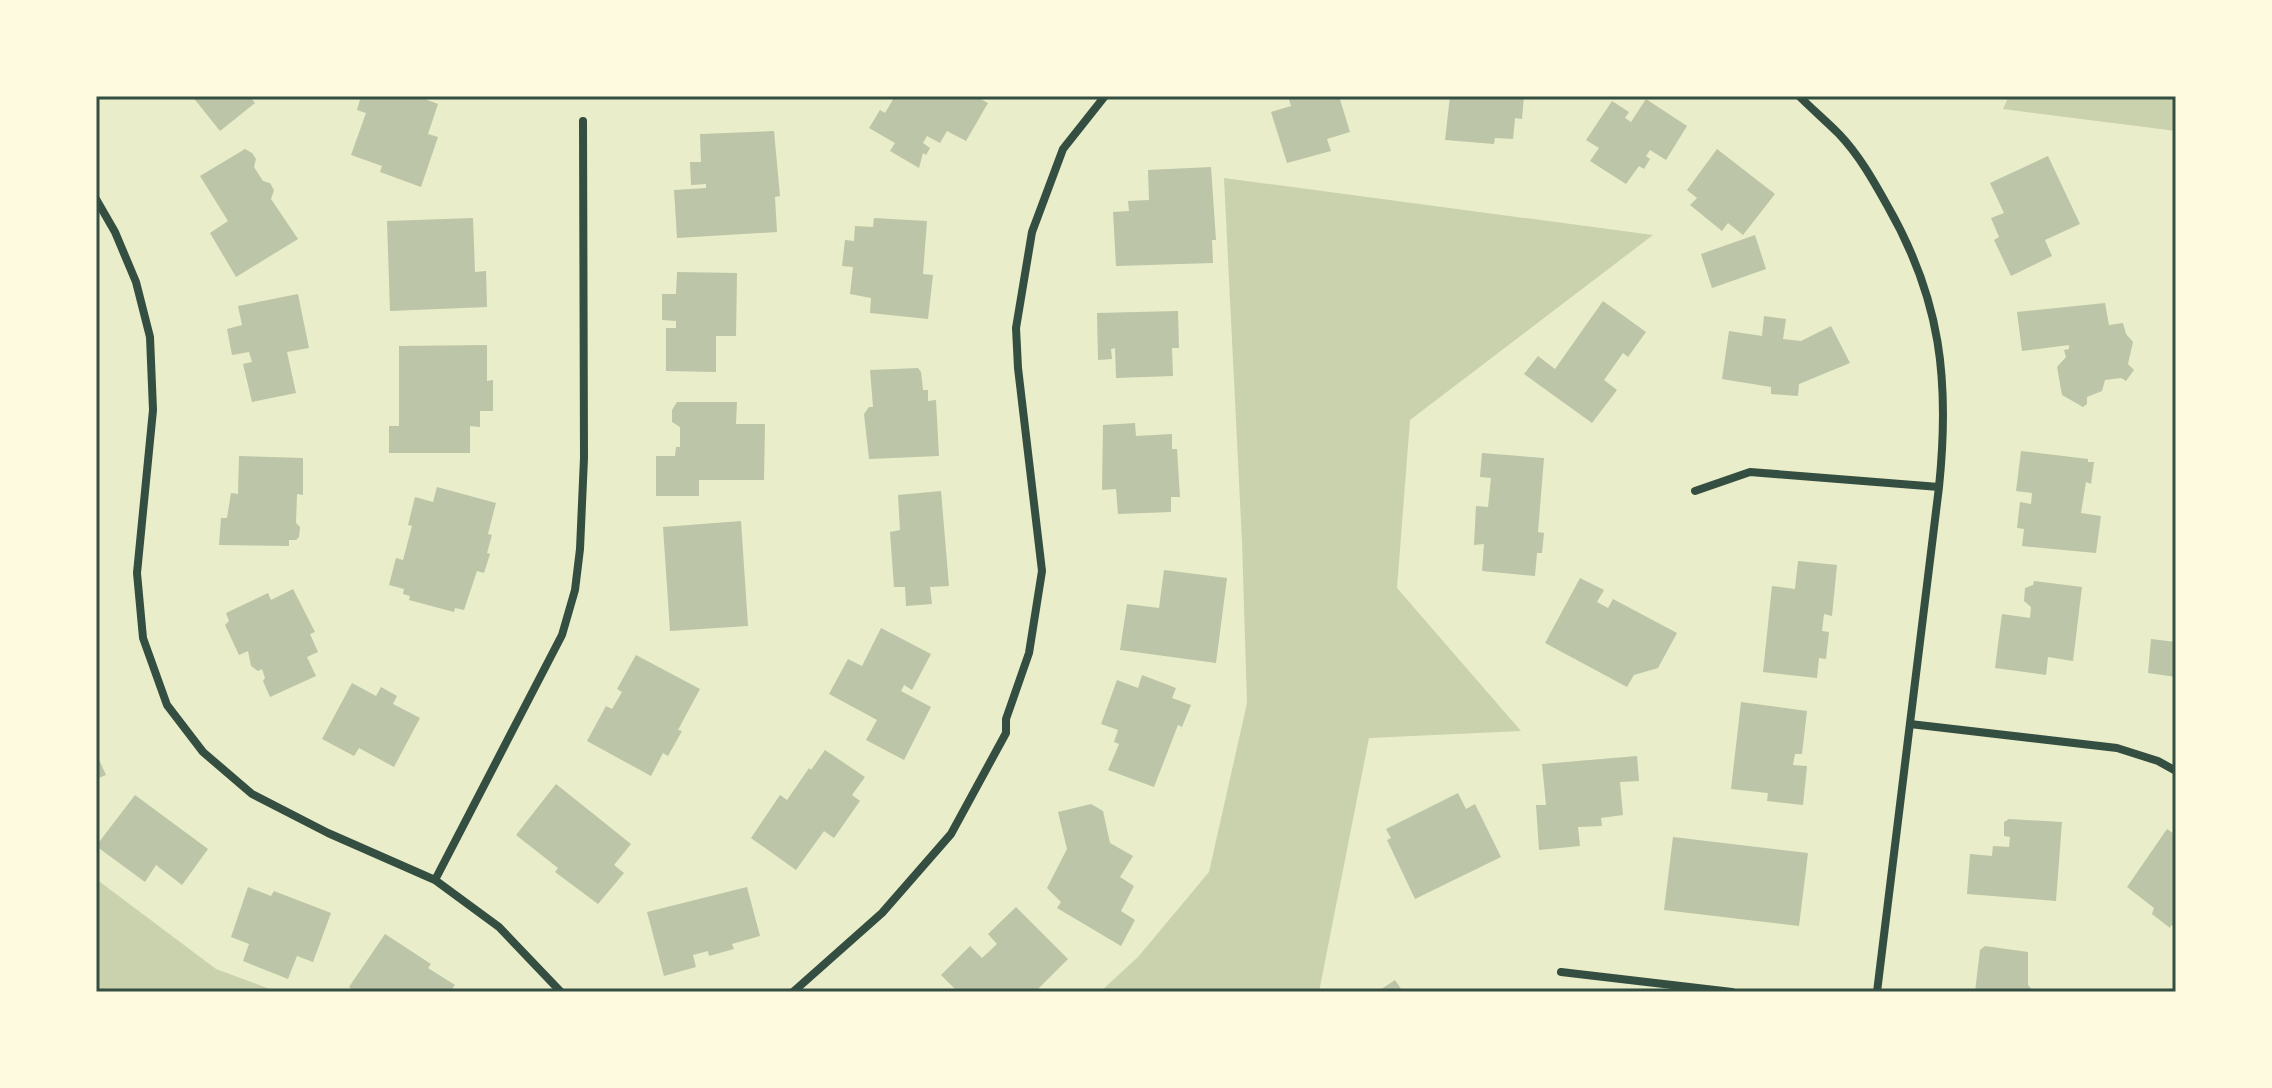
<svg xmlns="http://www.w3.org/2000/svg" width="2272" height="1088" font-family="'Nunito Sans',sans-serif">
<rect width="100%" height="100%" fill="#e9edc9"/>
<path fill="#cad2ad" d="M 2009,96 L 2176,96 L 2176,131 L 2003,109 Z
M 1224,178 L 1653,235 L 1410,420 L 1397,588 L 1521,731 L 1369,738 L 1319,992 L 1100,992 L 1138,957 L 1209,872 L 1247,703 L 1242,542 Z
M 96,879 L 216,969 L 278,992 L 96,992 Z"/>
<path fill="#bcc5a7" d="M 192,96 L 249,96 L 255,103 L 220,131 Z
M 361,96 L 426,96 L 425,99 L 438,104 L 428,134 L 438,137 L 421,187 L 380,172 L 382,166 L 351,155 L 366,113 L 357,110 Z
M 895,96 L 975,96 L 988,103 L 966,141 L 947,131 L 940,143 L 927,136 L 923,143 L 930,148 L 926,155 L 923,153 L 919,168 L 890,151 L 895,143 L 869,128 L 880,110 L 885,113 Z
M 1288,96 L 1339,96 L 1350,132 L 1327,139 L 1331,151 L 1287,163 L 1271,112 L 1291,106 Z
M 1450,96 L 1524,96 L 1522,119 L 1515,118 L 1513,139 L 1495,138 L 1494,144 L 1445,140 Z
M 1646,99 L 1687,126 L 1666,160 L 1650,150 L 1646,156 L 1650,159 L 1644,169 L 1639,166 L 1626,184 L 1590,161 L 1599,148 L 1586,140 L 1612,101 L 1629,112 L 1625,118 L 1631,122 Z
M 774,131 L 780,196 L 775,197 L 777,232 L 677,238 L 674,190 L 706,188 L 706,184 L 691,185 L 690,162 L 701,162 L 700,134 Z
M 245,149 L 252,153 L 256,159 L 254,167 L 263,181 L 270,183 L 274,190 L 271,199 L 298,239 L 236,277 L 210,233 L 228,221 L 200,176 Z
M 1717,149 L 1775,194 L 1743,235 L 1728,223 L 1722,231 L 1690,205 L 1697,198 L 1687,190 Z
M 2048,156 L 2080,224 L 2045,240 L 2052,256 L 2011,276 L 1994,240 L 1999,237 L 1991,218 L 2004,213 L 1990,183 Z
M 1211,167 L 1216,240 L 1212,240 L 1213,263 L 1116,266 L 1113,212 L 1129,211 L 1128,201 L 1149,200 L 1148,170 Z
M 473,218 L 475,272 L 486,271 L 487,307 L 390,311 L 387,221 Z
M 874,218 L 927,221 L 923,274 L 933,275 L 928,319 L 870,313 L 871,298 L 850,294 L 853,267 L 842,266 L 845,240 L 854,241 L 855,226 L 873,227 Z
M 1755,235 L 1766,269 L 1712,288 L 1701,254 Z
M 677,272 L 737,273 L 736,336 L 716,336 L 716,372 L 666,371 L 666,328 L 676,328 L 676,321 L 662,320 L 662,294 L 676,294 Z
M 298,294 L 309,348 L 287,352 L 296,393 L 252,402 L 243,364 L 252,362 L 249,352 L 232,355 L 227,329 L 242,325 L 238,306 Z
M 1603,301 L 1646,332 L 1628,357 L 1623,353 L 1604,380 L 1617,390 L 1592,423 L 1524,374 L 1538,356 L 1555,369 Z
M 2105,303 L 2109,325 L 2123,323 L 2126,334 L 2133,342 L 2128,364 L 2134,370 L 2126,381 L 2121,378 L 2105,380 L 2102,391 L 2087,397 L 2087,404 L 2083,407 L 2062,395 L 2057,367 L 2066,357 L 2064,350 L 2069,349 L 2069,345 L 2022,351 L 2017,312 Z
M 1178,311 L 1179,348 L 1172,348 L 1173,376 L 1116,378 L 1115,348 L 1111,349 L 1112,359 L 1098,360 L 1097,313 Z
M 1764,316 L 1786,319 L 1783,339 L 1801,341 L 1831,326 L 1850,363 L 1799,384 L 1798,396 L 1771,394 L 1771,387 L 1722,379 L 1729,331 L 1762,336 Z
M 487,345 L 487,381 L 493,380 L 493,411 L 480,411 L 480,427 L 470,426 L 470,453 L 389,453 L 389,426 L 399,426 L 399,346 Z
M 918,368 L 921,372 L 923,390 L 928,390 L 928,401 L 936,400 L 939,456 L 869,459 L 864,414 L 869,407 L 873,407 L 870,370 Z
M 677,402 L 737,402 L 736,424 L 765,424 L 764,480 L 699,480 L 699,496 L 656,496 L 656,456 L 675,456 L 676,447 L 680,447 L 680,427 L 672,422 L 672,410 Z
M 1135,423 L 1136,436 L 1172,434 L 1172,449 L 1177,449 L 1180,497 L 1171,497 L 1171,512 L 1118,514 L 1116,489 L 1102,490 L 1103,425 Z
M 2021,451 L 2088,459 L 2088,462 L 2094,462 L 2091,484 L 2086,482 L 2081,513 L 2101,516 L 2096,553 L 2022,546 L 2024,529 L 2017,528 L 2020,502 L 2031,504 L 2032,493 L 2016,491 Z
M 1482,453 L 1544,458 L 1538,532 L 1544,533 L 1542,553 L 1537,553 L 1535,576 L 1482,571 L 1484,544 L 1474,545 L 1476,506 L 1488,507 L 1491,478 L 1480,477 Z
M 239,456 L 303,458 L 303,495 L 297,494 L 296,523 L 300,527 L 299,537 L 296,540 L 289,540 L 289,546 L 219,545 L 221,518 L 227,518 L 231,493 L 238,494 Z
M 437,487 L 496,503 L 488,534 L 492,535 L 487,553 L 490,554 L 484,573 L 477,571 L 464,610 L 455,608 L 454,612 L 409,600 L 410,596 L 403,594 L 404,589 L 389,585 L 396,558 L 403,560 L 412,526 L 408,525 L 415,497 L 433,502 Z
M 941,491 L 949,586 L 930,587 L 932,604 L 906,606 L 905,587 L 894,587 L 890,532 L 900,530 L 898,495 Z
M 741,521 L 748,626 L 670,631 L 663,527 Z
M 1798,561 L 1837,565 L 1832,616 L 1824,614 L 1822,631 L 1829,632 L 1826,659 L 1819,658 L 1817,678 L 1763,672 L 1772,586 L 1795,589 Z
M 1164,570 L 1227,578 L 1216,663 L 1120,650 L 1127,604 L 1159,608 Z
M 1580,578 L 1604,590 L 1597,602 L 1608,608 L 1613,599 L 1677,633 L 1658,668 L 1634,675 L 1627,687 L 1545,643 Z
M 2034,581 L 2082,587 L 2073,661 L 2048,657 L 2046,675 L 1995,668 L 2002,614 L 2030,618 L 2031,607 L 2024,601 L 2025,588 L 2033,585 Z
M 293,589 L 315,632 L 310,634 L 318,652 L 307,657 L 316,676 L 270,697 L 263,681 L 265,678 L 262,669 L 258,671 L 251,666 L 248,651 L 239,655 L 225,625 L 229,621 L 226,613 L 268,593 L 271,600 Z
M 881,628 L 931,654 L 912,690 L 904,685 L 901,691 L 931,707 L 904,760 L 866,740 L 877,720 L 829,694 L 848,659 L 862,666 Z
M 2151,639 L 2176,642 L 2176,677 L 2148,673 Z
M 636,655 L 700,689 L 678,730 L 682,731 L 668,756 L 663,753 L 651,776 L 587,741 L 606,706 L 612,709 L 622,692 L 617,689 Z
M 1142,675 L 1176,688 L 1172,698 L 1191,705 L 1182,727 L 1178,725 L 1154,787 L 1108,770 L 1119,744 L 1114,742 L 1118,730 L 1101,724 L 1117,680 L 1138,688 Z
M 352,683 L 376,696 L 381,687 L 397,696 L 393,704 L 420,718 L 394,767 L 359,748 L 354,756 L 322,739 Z
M 1741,702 L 1807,711 L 1802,754 L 1795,754 L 1793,765 L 1807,766 L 1803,805 L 1767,801 L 1768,793 L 1731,789 Z
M 825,750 L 865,777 L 852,795 L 860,801 L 834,838 L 824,831 L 796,870 L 751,838 L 780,795 L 787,800 L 809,768 L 811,770 Z
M 96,753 L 106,775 L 96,779 Z
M 1637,756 L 1639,781 L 1620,782 L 1623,815 L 1601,818 L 1602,826 L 1578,827 L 1580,846 L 1539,850 L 1536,805 L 1546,805 L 1542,764 Z
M 556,784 L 631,844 L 614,865 L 624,873 L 598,904 L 555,872 L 558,868 L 516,835 Z
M 1458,793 L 1466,809 L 1475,804 L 1501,857 L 1415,899 L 1387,840 L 1391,838 L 1386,829 Z
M 135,795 L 208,849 L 182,885 L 156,865 L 145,882 L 96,846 Z
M 1091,804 L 1103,811 L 1110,843 L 1133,856 L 1120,877 L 1134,886 L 1121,911 L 1135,920 L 1121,946 L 1057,908 L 1061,902 L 1047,888 L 1067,849 L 1058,812 Z
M 2009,819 L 2062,822 L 2056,901 L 1967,894 L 1970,854 L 1992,856 L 1993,846 L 2009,847 L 2010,837 L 2004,836 L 2004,822 Z
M 2167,829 L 2176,835 L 2176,928 L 2171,925 L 2170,928 L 2152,914 L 2154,908 L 2127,887 Z
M 1673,837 L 1808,853 L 1799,926 L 1664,910 Z
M 248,887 L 271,896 L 274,891 L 331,913 L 313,962 L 297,956 L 288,979 L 243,961 L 249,944 L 231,937 Z
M 747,887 L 760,936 L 732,944 L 734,949 L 709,956 L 708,951 L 693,955 L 696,967 L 664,976 L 647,912 Z
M 1016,907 L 1068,959 L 1035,992 L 958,992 L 941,975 L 970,946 L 982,958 L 997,944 L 988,934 Z
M 385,934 L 431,964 L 428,968 L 455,985 L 450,992 L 356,992 L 349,987 Z
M 1985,946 L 2028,952 L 2028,985 L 2034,992 L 1975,992 L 1980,950 Z
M 1395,980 L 1403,992 L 1377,992 Z"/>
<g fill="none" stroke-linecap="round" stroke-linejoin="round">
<path stroke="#344e41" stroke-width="8" d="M 1799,96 C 1812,109 1826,121 1839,134 C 1859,155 1873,180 1887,205 C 1941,299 1950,380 1939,487 L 1877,992
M 96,199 L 115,232 L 136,282 L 150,337 L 153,410 L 137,573 L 143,638 L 167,705 L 203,752 L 252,794 L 328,833 L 435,880 L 499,927 L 561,992
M 1695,491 L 1750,472 L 1939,487
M 1910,724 L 2117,748 L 2158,761 L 2176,771
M 435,880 L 562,635 L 575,590 L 580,549 L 584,458 L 583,121
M 1561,972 L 1732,992
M 793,992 L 882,913 L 951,834 L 1006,733 L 1006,719 L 1029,653 L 1042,571 L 1018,368 L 1016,328 L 1032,232 L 1063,149 L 1105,96"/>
</g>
<rect width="2272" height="1088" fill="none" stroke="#fefae0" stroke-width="196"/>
<rect x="98" y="98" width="2076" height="892" fill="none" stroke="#344e41" stroke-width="3"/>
</svg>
